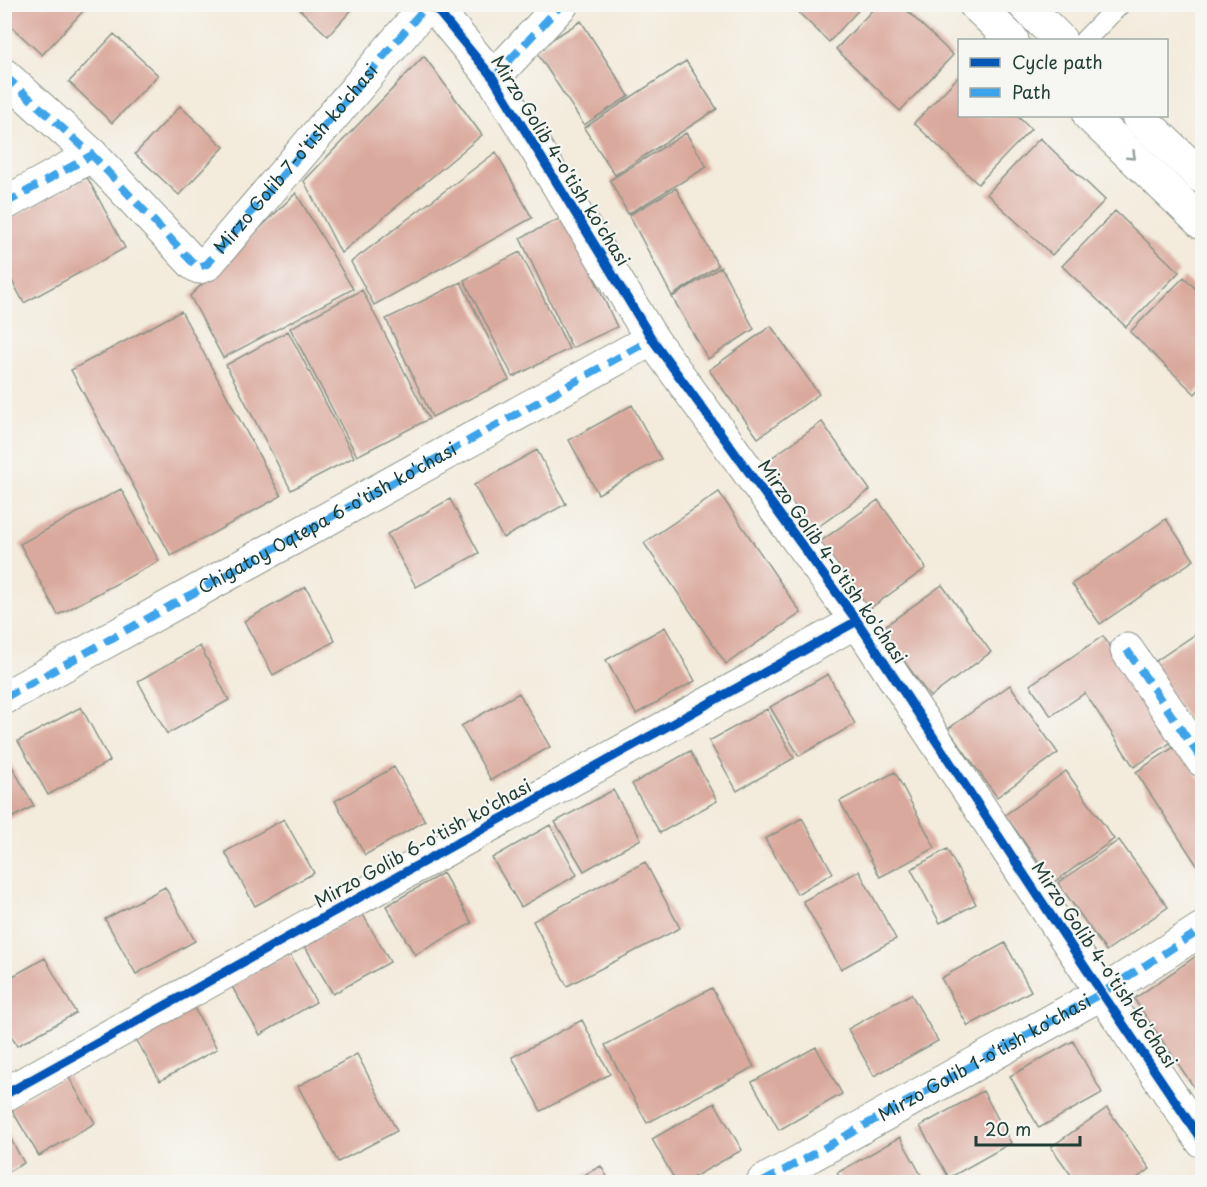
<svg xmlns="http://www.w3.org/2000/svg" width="1207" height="1187" font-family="'Playpen Sans',sans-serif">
<rect width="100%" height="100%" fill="#f6f6f2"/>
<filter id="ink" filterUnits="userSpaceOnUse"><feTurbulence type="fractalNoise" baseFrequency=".0167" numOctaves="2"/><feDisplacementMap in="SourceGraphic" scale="12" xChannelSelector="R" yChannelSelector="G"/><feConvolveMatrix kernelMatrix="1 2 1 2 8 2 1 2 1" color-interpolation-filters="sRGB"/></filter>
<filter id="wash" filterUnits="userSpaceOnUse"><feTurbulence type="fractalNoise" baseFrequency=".008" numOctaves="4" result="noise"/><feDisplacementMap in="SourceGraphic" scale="24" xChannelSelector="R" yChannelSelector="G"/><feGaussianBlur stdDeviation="1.35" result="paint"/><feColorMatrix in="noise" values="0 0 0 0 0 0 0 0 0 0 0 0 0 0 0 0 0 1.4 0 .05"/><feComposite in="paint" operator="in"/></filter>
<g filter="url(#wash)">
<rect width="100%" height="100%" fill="#f3ebdb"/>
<g id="blocks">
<path fill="#daa99d" d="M 8,4 L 85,4 L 87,7 L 42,55 L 4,20 L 4,8 Z
M 294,4 L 357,4 L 328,36 Z
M 790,4 L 864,4 L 829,42 Z
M 878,4 L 900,4 L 953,55 L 900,111 L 836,49 Z
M 581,21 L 629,96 L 584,125 L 535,50 Z
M 114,34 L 158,75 L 112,123 L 69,82 Z
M 424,56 L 482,135 L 341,253 L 304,181 Z
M 686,61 L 717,109 L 615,175 L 584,128 Z
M 960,75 L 960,116 L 1017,116 L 1031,129 L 978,184 L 914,123 Z
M 180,106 L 224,147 L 179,195 L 135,154 Z
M 686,133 L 707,167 L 628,214 L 610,180 Z
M 1040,138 L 1105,200 L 1052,255 L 987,194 Z
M 496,152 L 532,218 L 374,305 L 351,262 Z
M 87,177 L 125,248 L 24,303 L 4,266 L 4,222 Z
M 676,188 L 718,266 L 672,296 L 629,215 Z
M 296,193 L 353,289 L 223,358 L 190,296 Z
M 1115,211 L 1179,272 L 1126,327 L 1062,266 Z
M 565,216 L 617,327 L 572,348 L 520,238 Z
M 520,252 L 569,349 L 513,377 L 464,280 Z
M 721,267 L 754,329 L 708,359 L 672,297 Z
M 1184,277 L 1202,295 L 1202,386 L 1195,394 L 1130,332 Z
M 461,282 L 509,380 L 432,417 L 386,319 Z
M 362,290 L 429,419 L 357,456 L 290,328 Z
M 181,311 L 281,496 L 171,556 L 71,370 Z
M 771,326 L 819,394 L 758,438 L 709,370 Z
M 288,331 L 354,457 L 291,490 L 226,365 Z
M 632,405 L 661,459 L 598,494 L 569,440 Z
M 822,422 L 870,490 L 808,534 L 760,466 Z
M 537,450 L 566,504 L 503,538 L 474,485 Z
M 121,489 L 159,561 L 58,615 L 20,544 Z
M 719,492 L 801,613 L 726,664 L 644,543 Z
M 450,499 L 479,553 L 416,587 L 387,534 Z
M 878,500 L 926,568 L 865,612 L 817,544 Z
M 1166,519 L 1194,560 L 1100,624 L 1072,584 Z
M 942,585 L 991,652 L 930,697 L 881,629 Z
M 306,587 L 335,641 L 273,675 L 244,621 Z
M 665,627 L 695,681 L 636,714 L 606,660 Z
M 1202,630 L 1202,716 L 1191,724 L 1150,665 Z
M 1103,636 L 1173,741 L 1134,767 L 1085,693 L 1051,716 L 1030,685 Z
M 200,646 L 229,700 L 167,734 L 138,681 Z
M 828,674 L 855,724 L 799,756 L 770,707 Z
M 1010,685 L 1058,753 L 997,797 L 948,729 Z
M 519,693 L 550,747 L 491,780 L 461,726 Z
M 81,707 L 110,761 L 48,795 L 18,741 Z
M 767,709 L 794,758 L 737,791 L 709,741 Z
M 1177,745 L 1202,783 L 1202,873 L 1136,772 Z
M 690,751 L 717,801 L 660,833 L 632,784 Z
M 4,752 L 34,806 L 4,822 Z
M 394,767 L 425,821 L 365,855 L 335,801 Z
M 1066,771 L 1114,839 L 1053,883 L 1005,815 Z
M 895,772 L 935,848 L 880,877 L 840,801 Z
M 613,790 L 641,839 L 584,871 L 555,822 Z
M 802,818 L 833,873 L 797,894 L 765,839 Z
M 284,819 L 314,873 L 255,906 L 225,852 Z
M 550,825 L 577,875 L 521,907 L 492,858 Z
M 1119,840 L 1168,907 L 1106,951 L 1058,883 Z
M 947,849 L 976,904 L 940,923 L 911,869 Z
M 645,862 L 680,928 L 567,986 L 533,921 Z
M 859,871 L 896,939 L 841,969 L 803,901 Z
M 443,873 L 472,923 L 415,955 L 386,906 Z
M 165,887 L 195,941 L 136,974 L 105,919 Z
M 362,913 L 390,962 L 333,994 L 304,945 Z
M 1005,943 L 1031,991 L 968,1026 L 941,978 Z
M 1202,952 L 1202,1099 L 1134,999 Z
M 289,953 L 316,1002 L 260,1035 L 231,985 Z
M 45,958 L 76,1013 L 17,1046 L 4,1024 L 4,981 Z
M 712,988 L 754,1067 L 647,1123 L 605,1045 Z
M 911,994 L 938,1041 L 874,1076 L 848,1029 Z
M 189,999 L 217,1049 L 160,1081 L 132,1032 Z
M 582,1020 L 610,1074 L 541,1111 L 512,1057 Z
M 1073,1041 L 1102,1093 L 1039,1128 L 1010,1076 Z
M 816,1047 L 842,1094 L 779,1130 L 752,1082 Z
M 357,1054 L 397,1131 L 338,1162 L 298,1086 Z
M 67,1074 L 95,1123 L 39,1156 L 10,1107 Z
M 983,1091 L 1011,1143 L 949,1178 L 920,1126 Z
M 715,1103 L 742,1150 L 685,1182 L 676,1182 L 652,1139 Z
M 1107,1108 L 1150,1169 L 1131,1182 L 1076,1182 L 1051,1147 Z
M 4,1127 L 24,1163 L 4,1174 Z
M 900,1137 L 925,1182 L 843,1182 L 837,1173 Z
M 601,1166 L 610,1182 L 571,1182 Z"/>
</g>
</g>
<g filter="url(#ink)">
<use href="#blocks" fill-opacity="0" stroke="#899488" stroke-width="1.5"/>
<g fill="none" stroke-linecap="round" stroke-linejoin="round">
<defs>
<path id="service" d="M 1085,40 L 1120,4"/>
<g id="minor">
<path d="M 432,4 L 493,78 L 652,339 L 857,621 L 1102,993 L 1202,1141"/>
<path id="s1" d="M 4,75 L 92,155 L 194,264 L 199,267 L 207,264 L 428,4"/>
<path d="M 493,78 L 562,4"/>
<path d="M 4,204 L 92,155"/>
<path d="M 1127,650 L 1202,760"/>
<path id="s2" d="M 4,698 L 652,339"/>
<path d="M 4,1095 L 857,621"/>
<path id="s3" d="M 763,1182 L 1102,993 L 1202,929"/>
</g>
<path id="secondary" d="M 975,4 L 1012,40
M 1024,4 L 1060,40
M 1090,116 L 1202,223
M 1138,116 L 1202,177"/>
</defs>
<use href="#service" stroke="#899488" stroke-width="22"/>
<use href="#minor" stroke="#899488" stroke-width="35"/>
<use href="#secondary" stroke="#899488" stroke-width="35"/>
<use href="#service" stroke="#fff" stroke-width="20"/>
<use href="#minor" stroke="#fff" stroke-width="33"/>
<use href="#secondary" stroke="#fff" stroke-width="33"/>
<path stroke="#3da4eb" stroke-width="8" stroke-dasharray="15 8" stroke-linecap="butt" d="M 4,75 L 92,155 L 194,264 L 199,267 L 207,264 L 428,4
M 493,78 L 562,4
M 4,204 L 92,155
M 1127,650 L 1202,760
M 4,698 L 652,339
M 763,1182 L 1102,993 L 1202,929"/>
<defs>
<path id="cycleway" d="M 432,4 L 493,78 L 652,339 L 857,621 L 1102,993 L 1202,1141
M 4,1095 L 857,621"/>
</defs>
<use href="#cycleway" stroke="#f6f6f2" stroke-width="13"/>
<use href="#cycleway" stroke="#0057b8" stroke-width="9"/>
</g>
<defs><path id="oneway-chevron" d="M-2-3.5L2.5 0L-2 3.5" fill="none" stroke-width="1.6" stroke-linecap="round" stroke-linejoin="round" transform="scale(1.5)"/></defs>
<use stroke="#8f9e9a" href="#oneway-chevron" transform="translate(1132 156) rotate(44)"/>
</g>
<g text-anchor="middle" stroke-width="4.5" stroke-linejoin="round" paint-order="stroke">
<g font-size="18" fill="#1f3d34" stroke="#f6f6f2">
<text dy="6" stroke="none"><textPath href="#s1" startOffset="420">Mirzo Golib 7-o'tish ko'chasi</textPath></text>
<text transform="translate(560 161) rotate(58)" y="6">Mirzo Golib 4-o'tish ko'chasi</text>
<text dy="6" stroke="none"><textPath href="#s2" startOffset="370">Chigatoy Oqtepa 6-o'tish ko'chasi</textPath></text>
<text transform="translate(832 562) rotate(55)" y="6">Mirzo Golib 4-o'tish ko'chasi</text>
<text transform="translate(423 844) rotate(-29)" y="6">Mirzo Golib 6-o'tish ko'chasi</text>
<text transform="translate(1104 965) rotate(56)" y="6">Mirzo Golib 4-o'tish ko'chasi</text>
<text dy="6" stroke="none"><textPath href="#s3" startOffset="254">Mirzo Golib 1-o'tish ko'chasi</textPath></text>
</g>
</g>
<rect width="1207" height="1187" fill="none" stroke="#f6f6f2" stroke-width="24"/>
<rect x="958" y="39" width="210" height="78" fill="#f6f6f2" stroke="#a0aca6" stroke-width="1.5"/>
<rect x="970" y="58" width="30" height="9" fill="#0057b8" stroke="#a0aca6" stroke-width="1.5"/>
<text x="1012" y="69" font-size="18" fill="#1f3d34">Cycle path</text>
<rect x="970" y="88" width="30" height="9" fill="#3da4eb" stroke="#a0aca6" stroke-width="1.5"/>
<text x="1012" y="99" font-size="18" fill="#1f3d34">Path</text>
<path d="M976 1136v9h104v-9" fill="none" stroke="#1f3d34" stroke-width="3"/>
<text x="985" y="1136" font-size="18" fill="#1f3d34" stroke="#f6f6f2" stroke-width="4.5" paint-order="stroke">20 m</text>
</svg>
